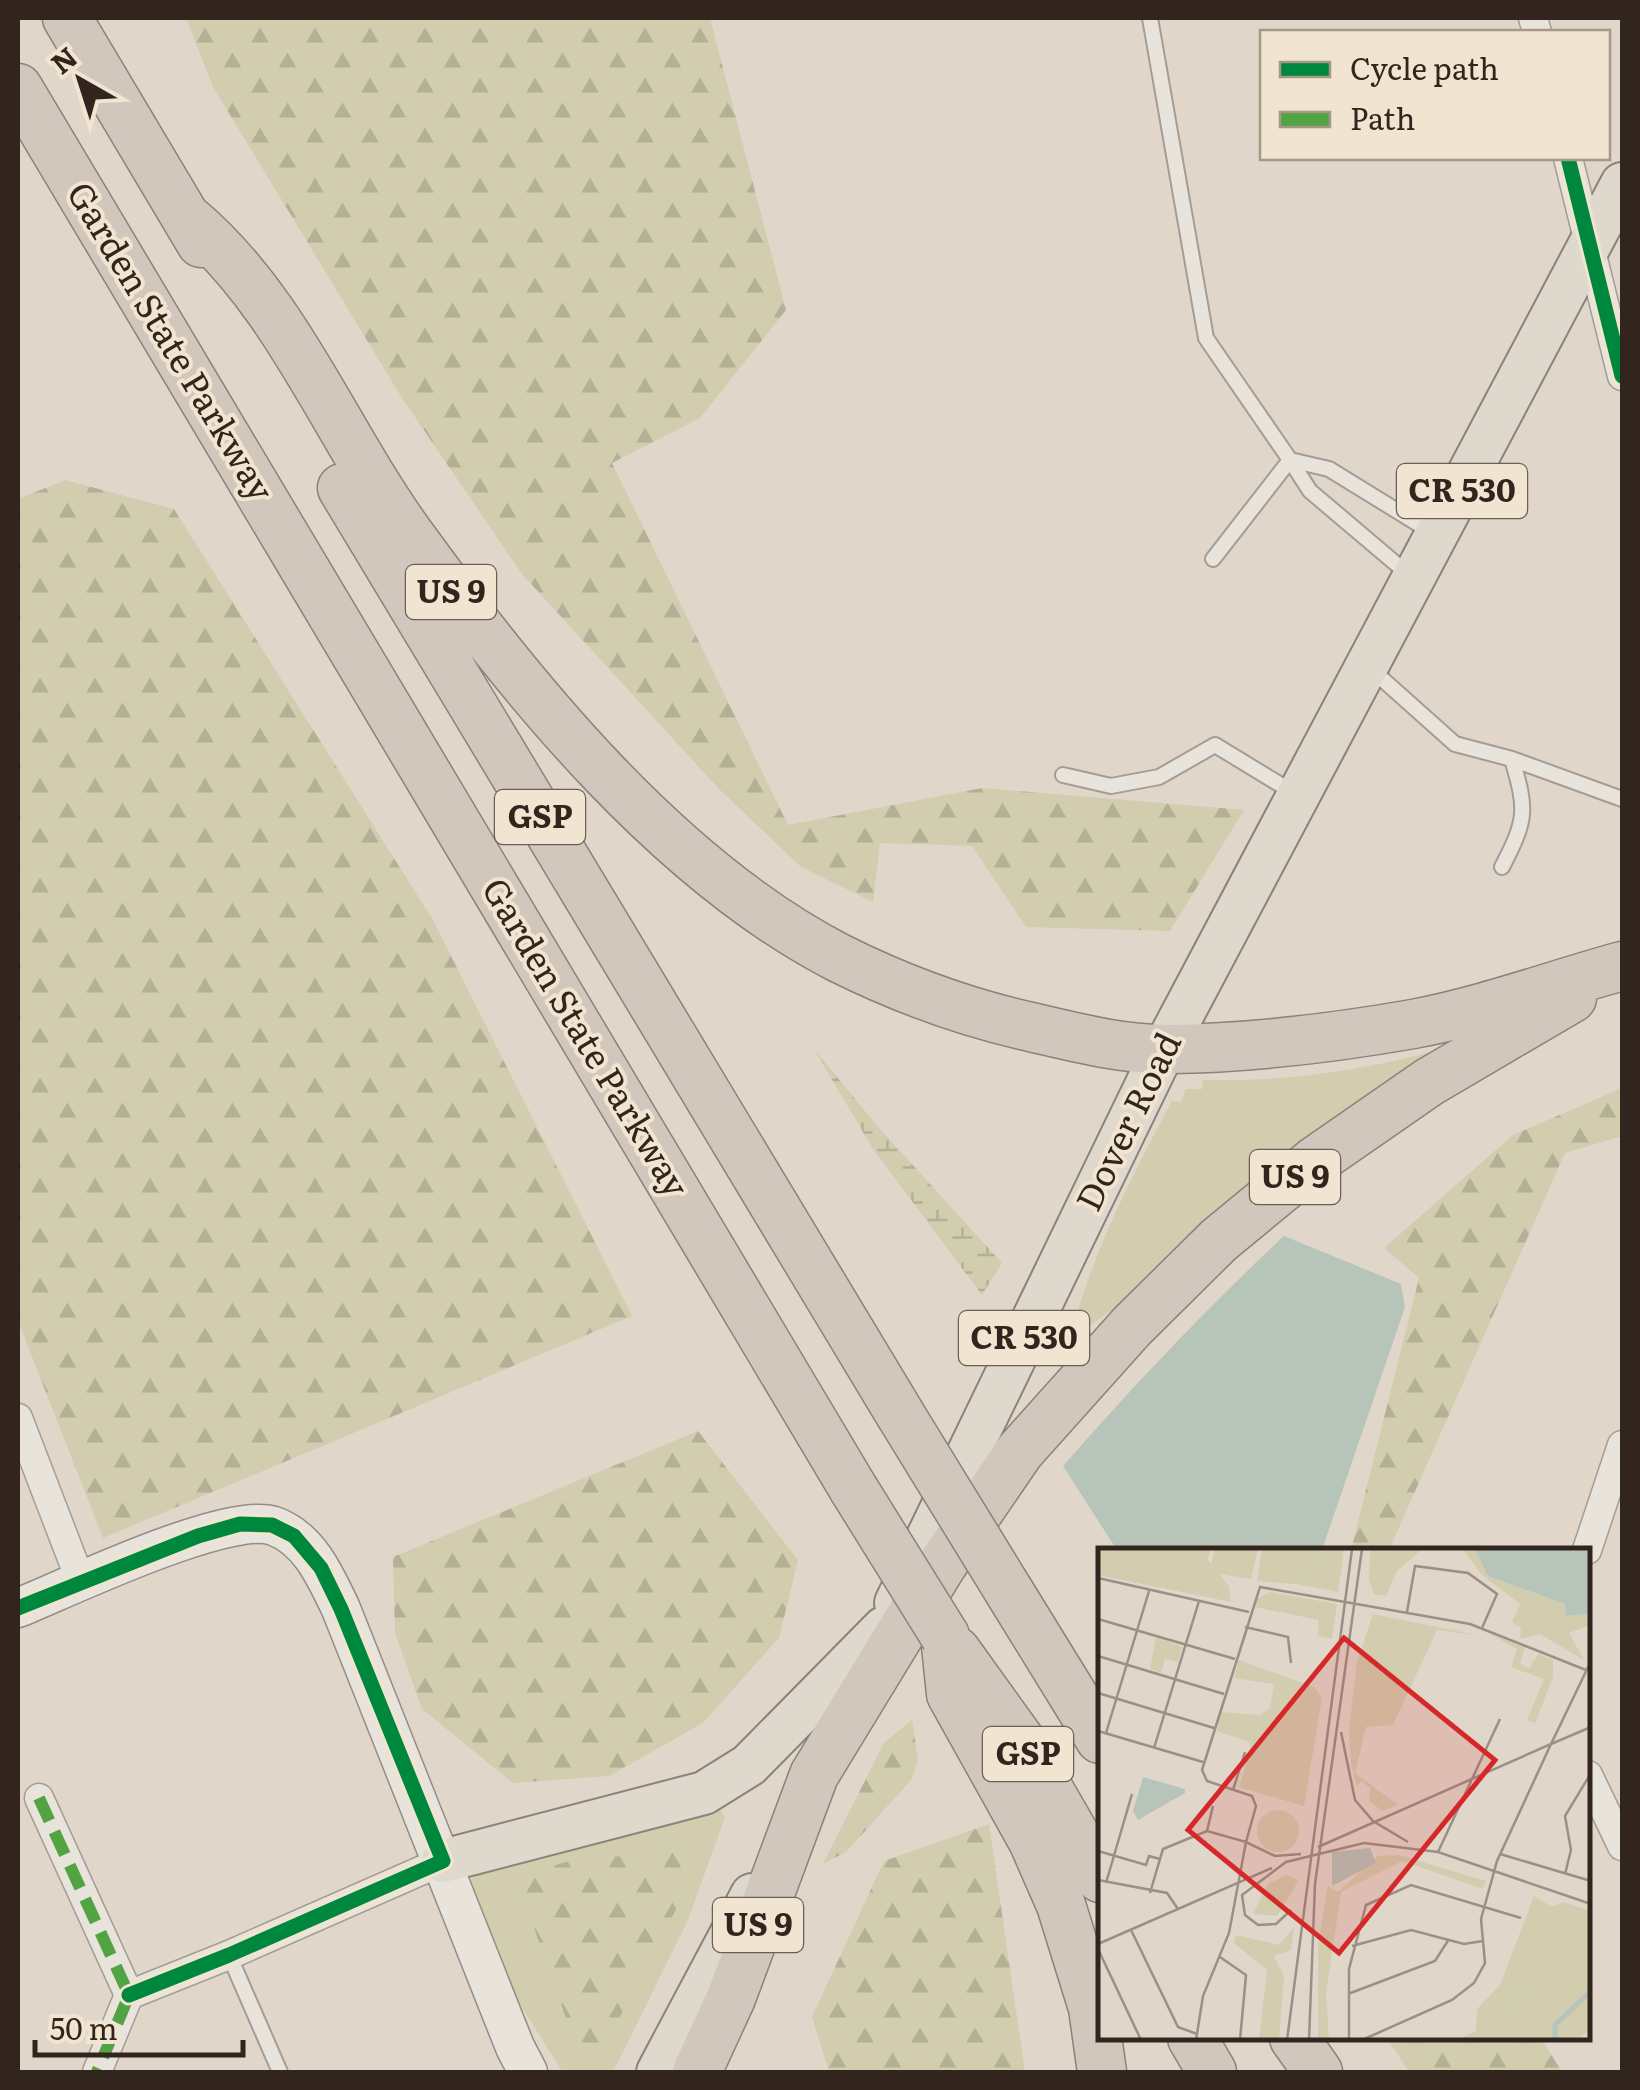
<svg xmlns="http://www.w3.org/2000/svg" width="1640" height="2090" font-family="Literata,serif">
<defs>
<pattern id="forest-firs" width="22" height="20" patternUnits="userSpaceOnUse" patternTransform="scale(2.5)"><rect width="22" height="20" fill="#d1cdae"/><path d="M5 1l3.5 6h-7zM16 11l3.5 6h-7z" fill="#b4b095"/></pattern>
<pattern id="wetland-marsh" width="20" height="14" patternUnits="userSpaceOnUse" patternTransform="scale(2.5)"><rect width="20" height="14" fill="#d1cdae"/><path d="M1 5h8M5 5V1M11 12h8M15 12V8" fill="none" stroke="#b4b095"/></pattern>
</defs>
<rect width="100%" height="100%" fill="#e0d7ca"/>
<path fill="#d1cdae" d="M 1427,1053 L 1430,1063 L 1224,1210 L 1114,1309 L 1077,1334 L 1072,1330 C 1094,1250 1133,1173 1172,1101 L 1181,1102 L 1186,1089 L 1202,1089 L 1203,1080 C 1279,1082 1354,1072 1427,1053 Z
M 716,1805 L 725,1817 L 688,1920 L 613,2072 L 563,2072 L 521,2006 L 466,1884 L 484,1868 Z"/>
<path fill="url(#forest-firs)" d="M 186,18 L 710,18 L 786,310 L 700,418 L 612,463 L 788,825 L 982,788 L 1244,810 L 1170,931 L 1026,927 L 972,846 L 880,843 L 873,902 L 801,867 L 719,789 L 522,574 L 402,398 L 213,87 Z
M 65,480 L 174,509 L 433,920 L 632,1316 L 103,1538 L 18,1321 L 18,499 Z
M 1622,1088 L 1622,1136 L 1565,1153 L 1389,1550 L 1351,1550 L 1419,1278 L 1384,1248 L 1513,1135 Z
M 698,1431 L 798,1560 L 779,1638 L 703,1723 L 609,1776 L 513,1783 L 422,1709 L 395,1633 L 393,1557 Z
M 912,1720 L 918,1760 L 912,1779 L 846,1852 L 823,1864 L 884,1743 Z
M 989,1824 L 1025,2072 L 829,2072 L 812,2017 L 884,1861 Z
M 683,1848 L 684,1894 L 591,2072 L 585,2072 L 516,1877 L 586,1856 L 647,1857 Z
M 1387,2038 L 1541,2038 L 1562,2072 L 1409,2072 Z"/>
<path fill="url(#wetland-marsh)" d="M 814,1049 L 879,1128 L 1002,1263 L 982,1295 L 873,1149 Z"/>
<path fill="#b6c4b9" d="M 1284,1236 L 1401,1284 L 1405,1307 L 1322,1550 L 1117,1550 L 1063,1466 C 1133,1386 1206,1309 1284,1236 Z"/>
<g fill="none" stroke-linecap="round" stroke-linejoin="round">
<defs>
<path id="lane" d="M 1150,18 L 1206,338 L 1290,460 L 1213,559
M 1408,574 L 1310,491 L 1290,460 L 1329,469 L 1433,533
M 1371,669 L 1455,744 L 1512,759 L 1622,799
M 1063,775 L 1111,786 L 1159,777 L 1215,745 L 1294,793
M 1502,867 C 1527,819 1527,810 1512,759
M 229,1955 L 280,2072"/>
<path id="street" d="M 1533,18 L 1537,32
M 1568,158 L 1622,376
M 18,1418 L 81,1582
M 1587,1550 L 1622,1445
M 1588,1775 L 1622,1846
M 39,1798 L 129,1995 L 97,2072
M 129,1995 L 229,1955 L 443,1861"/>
<path id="secondary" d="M 18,1608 C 67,1588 229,1510 274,1526 C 310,1539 326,1578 341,1609 L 515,2047 L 528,2072"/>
<path id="primary" d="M 896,1603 L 1164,1049 L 1622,184
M 443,1861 L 704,1793 L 749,1765 L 884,1628
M 658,2072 L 752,1895"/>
<path id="highway" d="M 67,18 L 201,243
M 18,88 L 853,1488
M 187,218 C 289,303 336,436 415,542 C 525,693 670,871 839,958 C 901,989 967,1013 1035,1028 C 1078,1038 1125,1050 1169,1049 C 1250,1048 1333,1038 1413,1024 C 1483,1011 1553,985 1622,966
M 342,488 L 900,1414
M 1010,1593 L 1100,1739
M 945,1636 L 951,1694 L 1033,1841 L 1061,1905 L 1093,2008 L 1102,2072
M 956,1651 L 1020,1740 L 1100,1878
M 1192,2038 L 1212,2072
M 1294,2038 L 1318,2072
M 697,2072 L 731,1998 L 814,1775 L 942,1565 L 1020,1451 L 1132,1326 L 1219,1240 L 1315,1161 L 1429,1082 L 1572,998"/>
</defs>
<use href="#lane" stroke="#a59d94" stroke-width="18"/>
<use href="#street" stroke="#a59d94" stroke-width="31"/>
<use href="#secondary" stroke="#958c84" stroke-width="41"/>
<use href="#primary" stroke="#8b827a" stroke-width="46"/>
<use href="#highway" stroke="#8b827a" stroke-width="51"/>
<use href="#lane" stroke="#e8e3db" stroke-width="14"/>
<use href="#street" stroke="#e8e3db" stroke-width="28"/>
<use href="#secondary" stroke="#e8e3db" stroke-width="38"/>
<use href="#primary" stroke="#dfd8cd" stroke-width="42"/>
<use href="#highway" stroke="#d2c7bc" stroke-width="48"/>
<defs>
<path id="highway-bridge" d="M 900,1414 L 1010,1593
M 853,1488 L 945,1636"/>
</defs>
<use href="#highway-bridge" stroke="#8b827a" stroke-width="51" stroke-linecap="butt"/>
<use href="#highway-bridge" stroke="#d2c7bc" stroke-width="48"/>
<path stroke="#52a341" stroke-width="12" stroke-dasharray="25 12" stroke-linecap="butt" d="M 39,1798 L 129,1995 L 97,2072"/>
<defs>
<path id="cycleway" d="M 1568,158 L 1622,376
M 18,1608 L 198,1536 L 240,1524 L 272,1525 L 294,1536 L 321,1568 L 341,1609 L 443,1861 L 229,1955 L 129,1995"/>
</defs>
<use href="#cycleway" stroke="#f1e4d1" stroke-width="21"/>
<use href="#cycleway" stroke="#00873e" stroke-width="15"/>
</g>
<g text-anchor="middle" stroke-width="8" stroke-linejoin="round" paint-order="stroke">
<g fill="#f1e4d1" stroke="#6b5e54" stroke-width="2.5">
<rect x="1397" y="464" width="130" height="54" rx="8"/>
<rect x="406" y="565" width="90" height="54" rx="8"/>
<rect x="495" y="790" width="90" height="54" rx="8"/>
<rect x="1250" y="1150" width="90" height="54" rx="8"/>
<rect x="959" y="1311" width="130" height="54" rx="8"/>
<rect x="983" y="1727" width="90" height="54" rx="8"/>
<rect x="713" y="1898" width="90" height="54" rx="8"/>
</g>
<g font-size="32" font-weight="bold" fill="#32251e">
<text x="1462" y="502">CR 530</text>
<text x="451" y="603">US 9</text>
<text x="540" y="828">GSP</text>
<text x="1295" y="1188">US 9</text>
<text x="1024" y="1349">CR 530</text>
<text x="1028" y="1765">GSP</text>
<text x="758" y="1936">US 9</text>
</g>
<g font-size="35" fill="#32251e" stroke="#f1e4d1">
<text transform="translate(170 342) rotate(59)" y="12">Garden State Parkway</text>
<text transform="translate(585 1038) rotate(59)" y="12">Garden State Parkway</text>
<text transform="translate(1129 1122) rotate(-64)" y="12">Dover Road</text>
</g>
</g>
<g transform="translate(1098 1548)">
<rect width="492" height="492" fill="#e0d7ca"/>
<path d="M 117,1 L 160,1 L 153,31 L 121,26 L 113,16 ZM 164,1 L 246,1 L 245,9 L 223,9 L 198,36 L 159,33 Z" fill="#d1cdae"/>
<path d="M 0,1 L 114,1 L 109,11 L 131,38 L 133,54 L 0,27 ZM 272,1 L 324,1 L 299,23 L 288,48 L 276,46 L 271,32 ZM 365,1 L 377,1 L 390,28 L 467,56 L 469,68 L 492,66 L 492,77 L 471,85 L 486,112 L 442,86 L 422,91 L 423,80 L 414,74 L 422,56 L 383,26 ZM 223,9 L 245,9 L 240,44 L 198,36 ZM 172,44 L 239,56 L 234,91 L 220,88 L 221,72 L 157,59 L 158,51 ZM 275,66 L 384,88 L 339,82 L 295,177 L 268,179 L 257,225 L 300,257 L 284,263 L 271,252 L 272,240 L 264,233 L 259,238 L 253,216 L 251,182 L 259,114 ZM 392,86 L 427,99 L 422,115 L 431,121 L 440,106 L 455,112 L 455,129 L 437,175 L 429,172 L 446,131 L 413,119 L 419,101 ZM 58,89 L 84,99 L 80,114 L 67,111 L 63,125 L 52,121 ZM 141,112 L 216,139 L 224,150 L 206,258 L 141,239 L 153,201 L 151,194 L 119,183 L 123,164 L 162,167 L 172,160 L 176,136 L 136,130 ZM159 283a21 21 0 1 1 42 0a21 21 0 1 1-42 0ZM 301,307 L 388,333 L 385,341 L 304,313 L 243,344 L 228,445 L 231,492 L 220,492 L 220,397 L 230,338 L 240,344 L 280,308 ZM 189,327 L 201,332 L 179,368 L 155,366 L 170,336 ZM 436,348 L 454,359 L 466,354 L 492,363 L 492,384 L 401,467 L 386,492 L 359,492 L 378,483 L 379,461 L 402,437 ZM 196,379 L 193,402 L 176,408 L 186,428 L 181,492 L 161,492 L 169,422 L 136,395 L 138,387 L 181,397 Z" fill="#d1cdae"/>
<path d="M 492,384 L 492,482 L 478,492 L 386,492 L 401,467 Z" fill="#d1cdae"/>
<path d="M 377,1 L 492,1 L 492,66 L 468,68 L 467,56 L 390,28 ZM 45,229 L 87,241 L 87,245 L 40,272 L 35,263 ZM 272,300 L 278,315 L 234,338 L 234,304 Z" fill="#b6c4b9"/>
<path fill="none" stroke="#b6c4b9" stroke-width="5" d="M 457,492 L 457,477 L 493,443"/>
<path fill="none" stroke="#9a9085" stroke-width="2.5" d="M 0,30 L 151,64M 309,64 L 317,18 L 370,25 L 399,46 L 384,80M 0,71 L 137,111M 147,79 L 190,89 L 193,115M 0,108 L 126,146M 0,145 L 116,180M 0,183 L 105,214M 243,184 L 257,252 L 275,273 L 310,294M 8,185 L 51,43M 56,200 L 101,53M 135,242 L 147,204M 109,283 L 148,294 L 158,258 L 154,248 L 109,233 L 104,222 L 162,39 L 372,76 L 488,122M 220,299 L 453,196 L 493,113M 0,303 L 48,317 L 51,308 L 62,311M 340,304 L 402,171M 402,306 L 493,333M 467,326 L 473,302 L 467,268 L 493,225M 0,332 L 69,345 L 80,361M 8,335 L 34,246M 52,345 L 65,301 L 109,283 L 115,258M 193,362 L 178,376 L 160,377 L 147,367 L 144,347 L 188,314 L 266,295 L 340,304 L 493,356M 33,382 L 80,479 L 99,486M 0,396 L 174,320M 254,398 L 313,382 L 366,396 L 385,393M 0,401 L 43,492M 122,409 L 148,427 L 142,492M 250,446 L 337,413 L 351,391M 98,492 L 105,448 L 131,385 L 148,294 L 177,308 L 203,306M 189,492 L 254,1M 211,492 L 217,336 L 264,1M 251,492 L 251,421 L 268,357 L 313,337 L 423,370M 264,492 L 354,452 L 376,435 L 387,415 L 383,371 L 399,313 L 453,196 L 493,179"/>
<path fill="#d62828" fill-opacity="0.15" stroke="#d62828" stroke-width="5" d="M 246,90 L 397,212 L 241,405 L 90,282 Z"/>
<rect width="492" height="492" fill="none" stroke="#32251e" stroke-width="5"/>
</g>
<rect width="1640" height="2090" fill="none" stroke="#32251e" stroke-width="40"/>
<rect x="1260" y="30" width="350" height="130" fill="#f1e4d1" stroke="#a59889" stroke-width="2.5"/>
<rect x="1280" y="62" width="50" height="15" fill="#00873e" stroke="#a59889" stroke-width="2.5"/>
<text x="1350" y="80" font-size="30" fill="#32251e">Cycle path</text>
<rect x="1280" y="112" width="50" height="15" fill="#52a341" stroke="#a59889" stroke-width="2.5"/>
<text x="1350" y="130" font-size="30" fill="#32251e">Path</text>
<g transform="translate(80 80) rotate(321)" stroke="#f1e4d1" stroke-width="8" paint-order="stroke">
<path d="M0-8L18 38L0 25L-18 38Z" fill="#32251e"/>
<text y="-15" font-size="28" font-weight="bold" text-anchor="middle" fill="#32251e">N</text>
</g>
<path d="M35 2040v15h208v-15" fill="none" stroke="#32251e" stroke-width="5"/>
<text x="50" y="2040" font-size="30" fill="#32251e" stroke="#f1e4d1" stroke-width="8" paint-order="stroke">50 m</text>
</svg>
